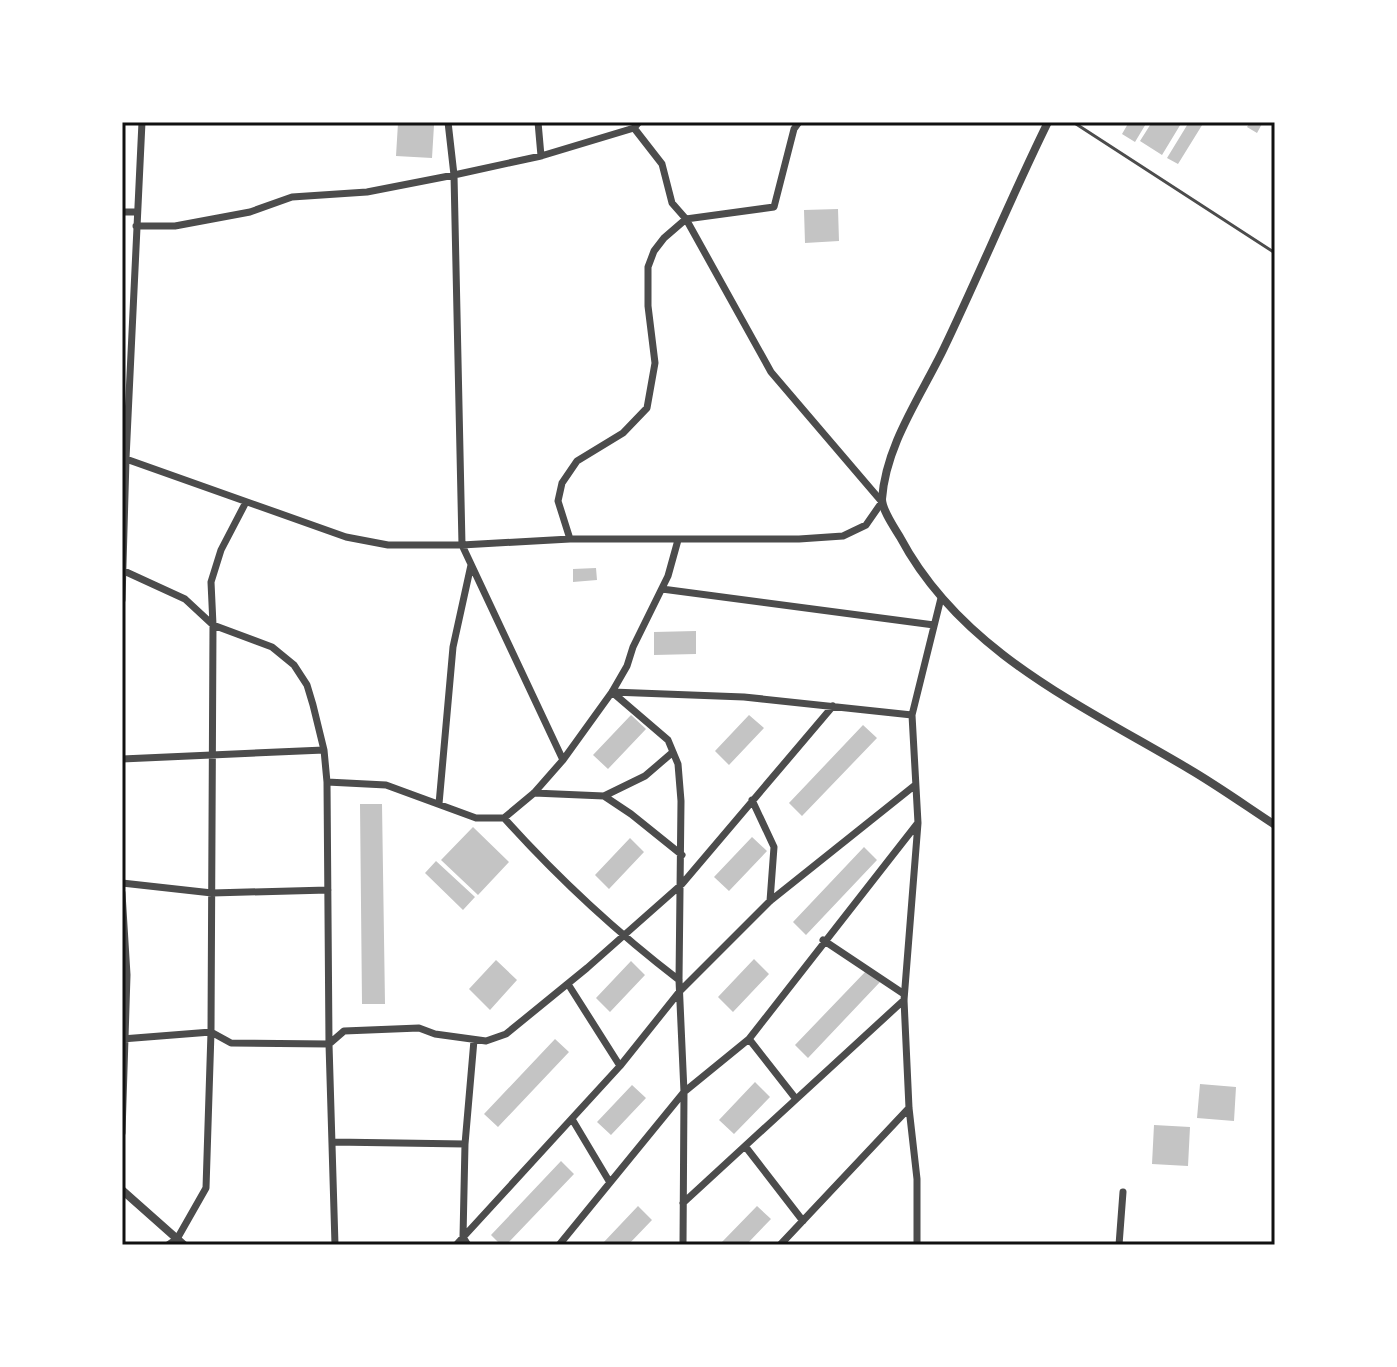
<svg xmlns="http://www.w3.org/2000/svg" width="1397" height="1367" font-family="Figtree,sans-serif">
<rect width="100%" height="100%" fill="#fff"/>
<path fill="#c4c4c4" d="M 1129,122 L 1147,122 L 1135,142 L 1122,134 Z
M 1152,122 L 1182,122 L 1162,155 L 1140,141 Z
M 1189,122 L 1204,122 L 1178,164 L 1167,158 Z
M 1250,122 L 1263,122 L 1257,133 L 1247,127 Z
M 398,123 L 434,125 L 432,158 L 396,156 Z
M 838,209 L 839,241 L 805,243 L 804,210 Z
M 596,568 L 597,580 L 573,582 L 573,569 Z
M 696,631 L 696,654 L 654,655 L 654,632 Z
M 631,715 L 646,729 L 608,769 L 593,755 Z
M 749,715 L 764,728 L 729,765 L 715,751 Z
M 863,725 L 877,738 L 802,816 L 789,803 Z
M 360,804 L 382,804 L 385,1004 L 362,1004 Z
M 473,827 L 509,862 L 478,895 L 441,860 Z
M 752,837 L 767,851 L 729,891 L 714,877 Z
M 630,838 L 644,852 L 609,889 L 595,875 Z
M 864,847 L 877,860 L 806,935 L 793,922 Z
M 436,861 L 475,897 L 463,910 L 425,873 Z
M 754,959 L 769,974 L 733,1012 L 718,997 Z
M 496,960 L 517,980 L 490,1010 L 469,989 Z
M 631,961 L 645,975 L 610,1012 L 596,998 Z
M 867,970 L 880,982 L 808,1058 L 795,1045 Z
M 555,1039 L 569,1052 L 498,1127 L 484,1114 Z
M 755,1082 L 770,1097 L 734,1134 L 719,1120 Z
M 1200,1084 L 1236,1087 L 1234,1121 L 1197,1118 Z
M 632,1085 L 646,1098 L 611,1135 L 597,1122 Z
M 1154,1125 L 1190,1127 L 1188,1166 L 1152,1164 Z
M 561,1161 L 574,1174 L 506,1245 L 501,1245 L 491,1235 Z
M 638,1206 L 652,1220 L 628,1245 L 604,1245 L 603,1243 Z
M 757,1206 L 771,1219 L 746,1245 L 723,1245 L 721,1243 Z"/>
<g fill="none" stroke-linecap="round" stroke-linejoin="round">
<path stroke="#4c4c4c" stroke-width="3" d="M 1073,122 L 1275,253"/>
<path stroke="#4c4c4c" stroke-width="7" d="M 448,122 L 454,175 L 462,545 L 563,760
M 538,122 L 541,156
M 122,212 L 137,212
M 136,226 L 175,226 L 250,212 L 292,197 L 367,192 L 454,175 L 541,156 L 634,128 L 639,122
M 126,459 L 346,537 L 388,545 L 462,545 L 570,539 L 799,539 L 843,536 L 866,525 L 882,502 L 771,372 L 686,219 L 672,203 L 662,164 L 634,128
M 570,539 L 558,501 L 562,483 L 577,461 L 623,433 L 647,408 L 655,363 L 648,306 L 648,267 L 654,251 L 664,238 L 686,219 L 774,207 L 794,129 L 799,122
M 124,571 L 185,599 L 213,625 L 272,647 L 294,665 L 307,685 L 313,705 L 324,750 L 327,782 L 329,1044 L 335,1245
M 662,589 L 934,625
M 122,600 L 126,459 L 142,122
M 612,692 L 668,740 L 678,764 L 681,801 L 679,980 L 684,1092 L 683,1245
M 612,692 L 744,697 L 912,715
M 122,759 L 324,750
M 327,782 L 386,785 L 476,818 L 504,818 L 534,793 L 563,760 L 612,692 L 627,666 L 633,647 L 668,576 L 678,540
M 534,793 L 604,796 L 645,776 L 673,752
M 604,796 L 631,814 L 682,855
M 752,800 L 774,847 L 770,901
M 439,804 L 453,647 L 471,565
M 504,818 C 558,878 615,931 679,980
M 122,883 L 212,893 L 328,890
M 122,893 L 127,975 L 122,1133
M 823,940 L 904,994
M 568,984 L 620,1066
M 122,1039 L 211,1032 L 231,1043 L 329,1044 L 344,1031 L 419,1028 L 435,1034 L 486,1041 L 506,1034 L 587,968 L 682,884 L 833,706
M 749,1039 L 796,1099
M 572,1119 L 609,1181
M 333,1142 L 465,1144
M 745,1146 L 803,1221
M 683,1203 L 904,1000
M 168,1245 L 177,1239 L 206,1188 L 211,1032 L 213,625 L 211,582 L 221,550 L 246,502
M 456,1245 L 620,1066 L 680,991 L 770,901 L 914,786
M 468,1245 L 463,1237 L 465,1144 L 474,1040
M 559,1245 L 684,1092 L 749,1039 L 917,824
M 780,1245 L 909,1108
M 917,1245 L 917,1179 L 909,1108 L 904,1000 L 918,823 L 912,715 L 941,598
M 1119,1245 L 1123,1192"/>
<path stroke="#4c4c4c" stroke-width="8" d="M 1048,122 C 1011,197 980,273 944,348 C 921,396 886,444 882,499 C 882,510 894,527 900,537 C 961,652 1081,705 1189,769 C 1218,786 1246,806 1275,825
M 122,1190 L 184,1245"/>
</g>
<rect width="1397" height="1367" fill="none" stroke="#ffffff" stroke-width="248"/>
<rect x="124" y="124" width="1149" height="1119" fill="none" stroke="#111" stroke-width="3"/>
</svg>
